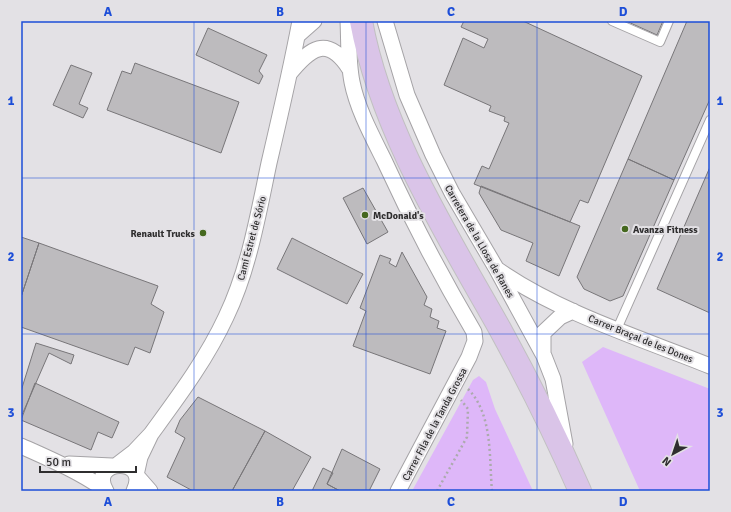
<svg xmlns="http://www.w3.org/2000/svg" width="731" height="512" font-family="Signika,sans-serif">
<rect width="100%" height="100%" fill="#e3e1e5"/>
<path fill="#deb7f9" d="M 603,347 L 710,389 L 710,491 L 640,491 L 582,362 Z
M 479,376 L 486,382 L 495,409 L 533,491 L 412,491 L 473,380 Z"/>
<path fill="#bdbbbe" stroke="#787679" d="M 464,21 L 523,21 L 642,76 L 588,203 L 580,200 L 570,222 L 474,184 L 482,166 L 489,169 L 509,123 L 504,121 L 505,117 L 489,111 L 491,106 L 444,85 L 463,38 L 484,48 L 488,39 L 461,27 Z
M 626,21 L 663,21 L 657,35 Z
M 687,21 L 710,21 L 710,99 L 674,180 L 628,159 Z
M 208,28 L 267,55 L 259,71 L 263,76 L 259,84 L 196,55 Z
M 135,63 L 239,102 L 221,153 L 107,110 L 122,71 L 131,74 Z
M 71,65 L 92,73 L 79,104 L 88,108 L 83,118 L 53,105 Z
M 628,159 L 674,180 L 623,296 L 610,301 L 584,289 L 577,277 Z
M 710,167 L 710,313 L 657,289 Z
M 481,186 L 580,226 L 559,276 L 526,261 L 533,243 L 501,230 L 479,193 Z
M 363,188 L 388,232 L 367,244 L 343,198 Z
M 21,237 L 39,243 L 21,297 Z
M 292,238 L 363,274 L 347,304 L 277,269 Z
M 39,243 L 158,286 L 151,304 L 164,312 L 150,353 L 135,347 L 128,365 L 21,327 L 21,297 Z
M 402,252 L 427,297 L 424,305 L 432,309 L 430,317 L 439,321 L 437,328 L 446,331 L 430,374 L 353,346 L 366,311 L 360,308 L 380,255 L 391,259 L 389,263 L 396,267 Z
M 36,343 L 74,355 L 71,364 L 49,353 L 21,417 L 21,391 Z
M 35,383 L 119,422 L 112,438 L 98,432 L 91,450 L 21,420 Z
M 198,397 L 265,431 L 232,491 L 193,491 L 167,477 L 185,438 L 175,432 L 180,420 Z
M 265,431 L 311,457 L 292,491 L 232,491 Z
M 342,449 L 380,469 L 369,491 L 340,491 L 327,484 Z
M 323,468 L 333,473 L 327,484 L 340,491 L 312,491 Z"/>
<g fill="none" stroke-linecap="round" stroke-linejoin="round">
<defs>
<path id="service" d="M 612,21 L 660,42 L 669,21
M 617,329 L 710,120"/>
<path id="minor" d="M 348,21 C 349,41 348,62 352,82 C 357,108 372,136 384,160 C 411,219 441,276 474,332 L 475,341 L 469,357 L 398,491
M 385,21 L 407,95 L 433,155 L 452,193 L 496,268 L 544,356 L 553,379 L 565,444
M 297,36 L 314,21
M 289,74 C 310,48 327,35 349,68
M 498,270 C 560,313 640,338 710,366
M 543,353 L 543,333 L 560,317 L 573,311
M 151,434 C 178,397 206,360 226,317 C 249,269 258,215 269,163 C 280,116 291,69 300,21
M 21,446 C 50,459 78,471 104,489 L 103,491
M 69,464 L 112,466
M 117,465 L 134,452 L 151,434 L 140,457 L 136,475 L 150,491
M 106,491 C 87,459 151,455 134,491"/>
<path id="primary" d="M 361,21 C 381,130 446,233 500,329 C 529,382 556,436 580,491"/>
</defs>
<use href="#service" stroke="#a5a3a6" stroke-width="10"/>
<use href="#minor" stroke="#a5a3a6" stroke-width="17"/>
<use href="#primary" stroke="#c1c0c1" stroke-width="24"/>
<path stroke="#acaaad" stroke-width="2.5" stroke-dasharray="2 3" stroke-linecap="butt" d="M 468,389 C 493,414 489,458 492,491
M 437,491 L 467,437 L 468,409 L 461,400"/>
<use href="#service" stroke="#fff" stroke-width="8"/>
<use href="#minor" stroke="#fff" stroke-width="15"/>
<use href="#primary" stroke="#dac4e8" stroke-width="22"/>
</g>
<path fill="none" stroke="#1d4ed8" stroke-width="1" stroke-opacity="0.55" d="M 194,21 L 194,491M 366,21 L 366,491M 537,21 L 537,491M 21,178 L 710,178M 21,334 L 710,334"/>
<g fill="#45681f" stroke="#e3e1e5" stroke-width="1.5">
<circle cx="365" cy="215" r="4"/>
<circle cx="625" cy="229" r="4"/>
<circle cx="203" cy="233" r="4"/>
</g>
<g text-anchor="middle" stroke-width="4" stroke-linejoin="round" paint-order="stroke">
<g font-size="10" font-weight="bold" fill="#2f2e2f" stroke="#e3e1e5" text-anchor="start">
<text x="373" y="219">McDonald's</text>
<text x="633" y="233">Avanza Fitness</text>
<text x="195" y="237" text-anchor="end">Renault Trucks</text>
</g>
<g font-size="10" fill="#2f2e2f" stroke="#e3e1e5">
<text transform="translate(251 238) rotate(-75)" y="4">Camí Estret de Sório</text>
<text transform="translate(480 241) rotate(60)" y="4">Carretera de la Llosa de Ranes</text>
<text transform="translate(641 338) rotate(22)" y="4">Carrer Braçal de les Dones</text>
<text transform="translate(434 424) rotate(-62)" y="4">Carrer Fila de la Tanda Grossa</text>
</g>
</g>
<rect width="731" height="512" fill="none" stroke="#e3e1e5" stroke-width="44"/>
<g transform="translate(673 454) rotate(220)" stroke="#e3e1e5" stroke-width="3" paint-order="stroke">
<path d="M0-3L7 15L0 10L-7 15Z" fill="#2f2e2f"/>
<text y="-6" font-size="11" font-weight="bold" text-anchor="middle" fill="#2f2e2f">N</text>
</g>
<path d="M40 466v6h96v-6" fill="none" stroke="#2f2e2f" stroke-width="2"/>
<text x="46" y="466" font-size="12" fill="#2f2e2f" stroke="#e3e1e5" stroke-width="3" paint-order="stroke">50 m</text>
<rect x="22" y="22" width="687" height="468" fill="none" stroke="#1d4ed8" stroke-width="1.5"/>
<g font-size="13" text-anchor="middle" font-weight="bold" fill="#1d4ed8">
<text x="108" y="16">A</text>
<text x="280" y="16">B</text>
<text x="451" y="16">C</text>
<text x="623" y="16">D</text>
<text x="11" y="105">1</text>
<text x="720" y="105">1</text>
<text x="11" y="261">2</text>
<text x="720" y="261">2</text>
<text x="11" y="417">3</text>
<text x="720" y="417">3</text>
<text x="108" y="506">A</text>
<text x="280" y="506">B</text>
<text x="451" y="506">C</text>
<text x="623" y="506">D</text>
</g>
</svg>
